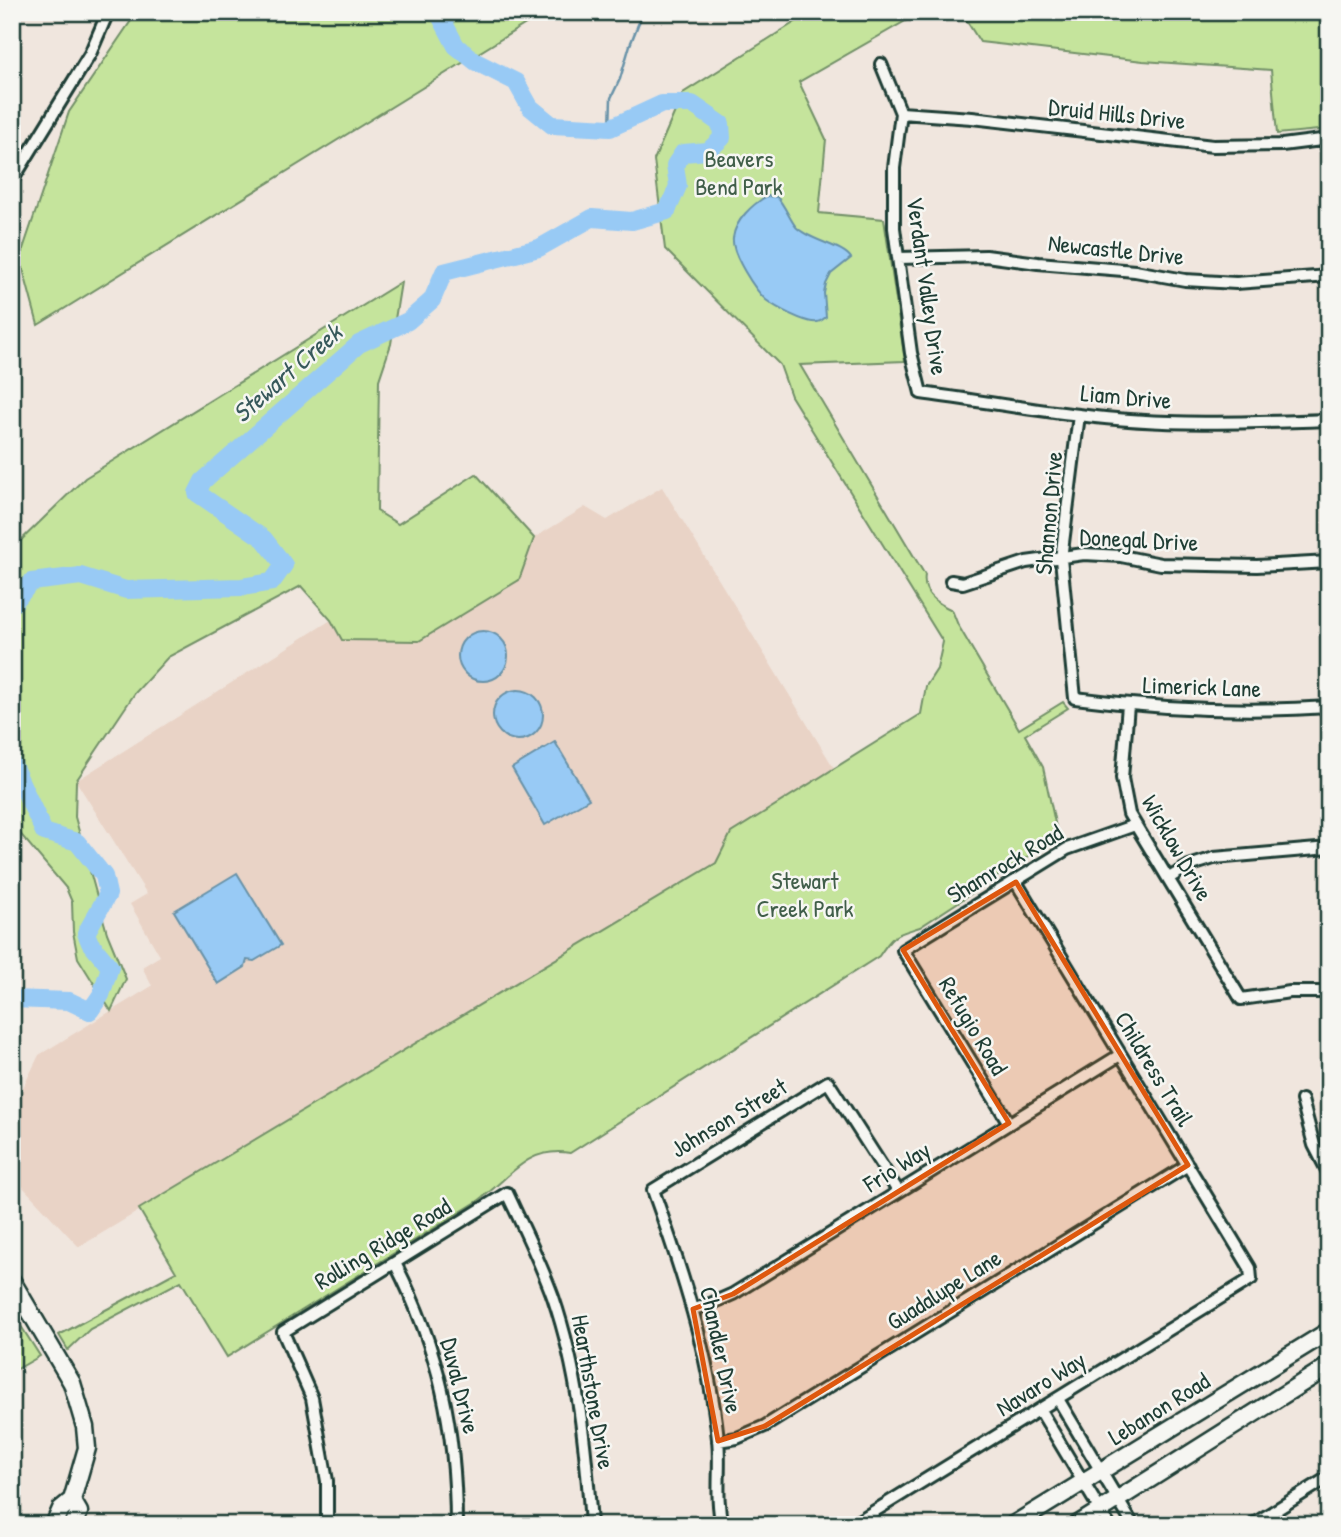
<svg xmlns="http://www.w3.org/2000/svg" width="1341" height="1537" font-family="'Patrick Hand',sans-serif">
<rect width="100%" height="100%" fill="#f0e6de"/>
<filter id="ink" filterUnits="userSpaceOnUse"><feTurbulence type="fractalNoise" baseFrequency=".0143" numOctaves="2"/><feDisplacementMap in="SourceGraphic" scale="14" xChannelSelector="R" yChannelSelector="G"/><feConvolveMatrix kernelMatrix="1 2 1 2 8 2 1 2 1" color-interpolation-filters="sRGB"/></filter>
<g filter="url(#ink)">
<path fill="#e9d3c6" d="M 662,487 L 834,768 L 732,833 L 716,863 L 79,1247 L 23,1187 L 12,1169 L 12,1110 L 39,1055 L 152,986 L 142,967 L 160,956 L 130,904 L 147,894 L 76,781 L 331,620 L 343,640 L 519,580 L 534,538 L 585,507 L 607,520 Z"/>
<path fill="#c5e49c" stroke="#729068" stroke-width="2" d="M 137,12 L 545,12 L 38,325 L 20,258 L 69,112 Z
M 811,12 L 921,12 L 799,82 L 826,139 L 819,213 L 884,219 L 905,361 L 800,365 L 925,575 C 922,594 937,603 952,610 L 958,625 L 1019,729 L 1063,702 L 1068,708 L 1025,735 L 1043,767 L 1058,837 L 920,927 C 895,935 894,933 879,956 L 570,1153 C 526,1146 510,1178 478,1201 L 227,1357 L 181,1281 L 90,1329 L 68,1350 L 59,1335 L 176,1272 L 139,1209 L 716,863 L 731,833 L 921,714 L 926,686 L 937,669 L 943,642 L 791,396 L 780,365 L 665,249 L 654,160 L 683,93 Z
M 961,12 L 1329,12 L 1329,129 L 1277,134 L 1271,70 L 1143,61 L 980,42 Z
M 401,282 L 391,344 L 379,380 L 377,511 L 398,524 L 476,474 L 534,538 L 519,580 L 419,641 L 342,640 L 331,620 L 301,586 L 168,657 L 135,693 L 76,781 L 75,817 L 107,933 L 126,979 L 111,1011 L 78,958 L 73,932 L 72,902 L 66,888 L 12,824 L 12,549 L 85,478 Z
M 12,1312 L 40,1356 L 12,1372 Z"/>
<path fill="#98caf5" stroke="#6892a8" stroke-width="2" d="M 767,196 L 777,197 C 785,206 789,218 796,227 C 810,241 842,245 851,258 L 831,274 L 826,284 L 824,293 L 826,317 C 823,319 821,322 817,322 C 806,324 775,307 766,300 C 755,290 731,254 733,238 C 735,220 753,204 767,196 Z
M458 656a25 25 0 1 1 50 0a25 25 0 1 1-50 0Z
M493 715a25 25 0 1 1 50 0a25 25 0 1 1-50 0Z
M 555,742 L 589,799 L 545,825 L 512,768 Z
M 237,873 L 281,945 L 254,961 L 247,960 L 245,967 L 218,984 L 174,911 Z"/>
<g fill="none" stroke-linecap="round" stroke-linejoin="round">
<path stroke="#6892a8" stroke-width="2.5" d="M 610,128 L 611,98 L 620,79 L 630,45 L 643,12"/>
<path stroke="#98caf5" stroke-width="18" d="M 12,605 L 31,582 L 81,576 L 126,590 L 242,587 L 272,582 L 284,565 L 264,539 L 197,493 L 203,481 L 359,344 L 408,321 L 432,300 L 444,272 L 539,248 L 592,218 L 632,221 L 667,211 L 678,186 L 675,165 L 683,153 L 708,151 L 722,138 L 721,124 L 692,104 L 662,104 L 610,128 L 552,125 L 530,107 L 516,82 L 476,62 L 456,46 L 438,12
M 12,763 L 44,832 L 77,842 L 104,876 L 108,894 L 86,933 L 90,943 L 110,967 L 101,995 L 90,1011 L 69,1001 L 12,999"/>
<defs>
<path id="street" d="M 881,64 L 901,113 L 894,168 L 894,228 L 911,353 L 921,393 C 973,400 1026,409 1079,415 C 1162,426 1245,423 1329,420
M 901,113 L 972,118 L 1213,146 L 1282,145 L 1329,139
M 1326,139 L 1329,157
M 12,181 L 90,54 L 108,12
M 898,258 L 986,256 L 1038,263 L 1135,271 L 1185,280 L 1236,283 L 1329,276
M 1079,415 L 1061,559 L 1075,698 C 1160,709 1243,713 1329,707
M 951,581 L 963,583 L 1026,562 L 1084,554 L 1121,556 L 1161,564 L 1257,566 L 1329,562
M 1128,705 L 1122,778 L 1129,814 L 1241,999 L 1290,992 L 1329,992
M 1169,878 L 1189,866 L 1214,858 L 1329,848
M 1302,1100 L 1314,1145 L 1329,1174
M 1009,1123 L 903,950 L 1067,849 L 1135,825
M 395,1263 C 439,1349 456,1429 456,1525
M 693,1309 L 708,1305 L 733,1294 L 1120,1055
M 1058,1399 L 1133,1525
M 1040,1410 L 1109,1525
M 718,1441 L 737,1438 L 765,1426 L 1188,1165
M 327,1525 L 327,1481 L 312,1398 L 283,1332 L 507,1193 C 523,1227 540,1261 553,1297 C 578,1370 586,1448 591,1525
M 722,1525 C 715,1496 721,1468 718,1439 C 709,1353 682,1271 653,1190 L 828,1082 L 898,1191
M 852,1525 L 1251,1279 L 1250,1268 L 1016,882
M 1252,1525 L 1329,1477"/>
<path id="secondary" d="M 12,1281 L 72,1383 L 85,1427 L 87,1448 L 72,1500 L 61,1509 L 54,1525
M 72,1500 L 79,1512 L 73,1525
M 1013,1525 L 1329,1331
M 1077,1525 L 1329,1366"/>
</defs>
<use href="#street" stroke="#1f3d34" stroke-width="16"/>
<use href="#secondary" stroke="#1f3d34" stroke-width="21"/>
<use href="#street" stroke="#f6f6f2" stroke-width="10"/>
<use href="#secondary" stroke="#f6f6f2" stroke-width="16"/>
</g>
</g>
<path fill="#de580e" fill-opacity="0.2" stroke="#de580e" stroke-width="5" stroke-linejoin="round" d="M 1016,882 L 1188,1165 L 765,1426 L 718,1441 L 693,1309 L 733,1294 L 1009,1123 L 903,950 Z"/>
<g text-anchor="middle" stroke-width="5" stroke-linejoin="round" paint-order="stroke">
<g font-size="24" fill="#1f3d34" stroke="#f6f6f2">
<text transform="translate(1117 114) rotate(6)" y="8">Druid Hills Drive</text>
<text transform="translate(1116 250) rotate(6)" y="8">Newcastle Drive</text>
<text transform="translate(927 286) rotate(82)" y="8">Verdant Valley Drive</text>
<text transform="translate(1126 397) rotate(5)" y="8">Liam Drive</text>
<text transform="translate(1049 513) rotate(-85)" y="8">Shannon Drive</text>
<text transform="translate(1139 540) rotate(3)" y="8">Donegal Drive</text>
<text transform="translate(1202 687) rotate(2)" y="8">Limerick Lane</text>
<text transform="translate(1177 848) rotate(60)" y="8">Wicklow Drive</text>
<text transform="translate(1005 864) rotate(-31)" y="8">Shamrock Road</text>
<text transform="translate(973 1026) rotate(59)" y="8">Refugio Road</text>
<text transform="translate(1154 1069) rotate(59)" y="8">Childress Trail</text>
<text transform="translate(729 1118) rotate(-31)" y="8">Johnson Street</text>
<text transform="translate(897 1167) rotate(-32)" y="8">Frio Way</text>
<text transform="translate(383 1244) rotate(-31)" y="8">Rolling Ridge Road</text>
<text transform="translate(944 1290) rotate(-32)" y="8">Guadalupe Lane</text>
<text transform="translate(721 1350) rotate(78)" y="8">Chandler Drive</text>
<text transform="translate(1041 1384) rotate(-32)" y="8">Navaro Way</text>
<text transform="translate(460 1386) rotate(76)" y="8">Duval Drive</text>
<text transform="translate(593 1392) rotate(80)" y="8">Hearthstone Drive</text>
<text transform="translate(1159 1409) rotate(-32)" y="8">Lebanon Road</text>
</g>
<g font-size="24" fill="#405e49" stroke="#f6f6f2">
<text x="739" y="167">Beavers<tspan x="739" dy="28">Bend Park</tspan></text>
<text x="805" y="889">Stewart<tspan x="805" dy="28">Creek Park</tspan></text>
</g>
<g font-size="26" font-style="italic" fill="#37595b" stroke="#f6f6f2">
<text transform="translate(287 373) rotate(-41)" y="9">Stewart Creek</text>
</g>
</g>
<rect width="1341" height="1537" fill="none" stroke="#f6f6f2" stroke-width="42"/>
<rect x="21" y="21" width="1299" height="1495" fill="none" stroke="#1f3d34" stroke-width="2.5" filter="url(#ink)"/>
</svg>
